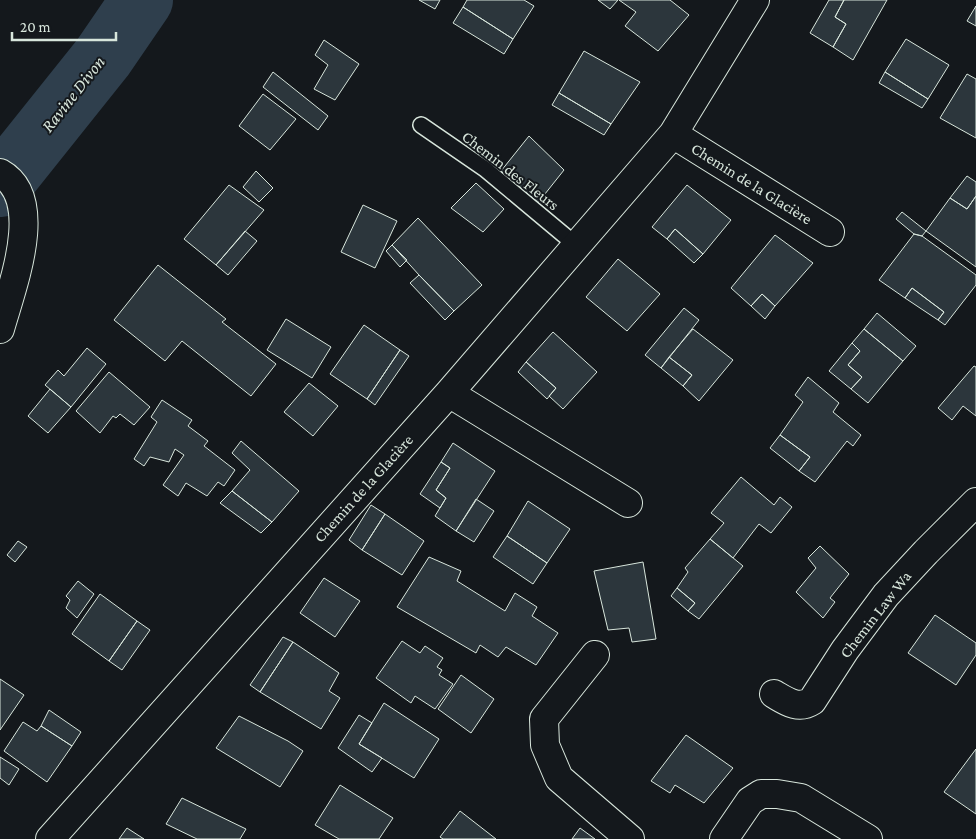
<svg xmlns="http://www.w3.org/2000/svg" width="976" height="839" font-family="'Crimson Pro',serif">
<rect width="100%" height="100%" fill="#14181c"/>
<g fill="none" stroke-linecap="round" stroke-linejoin="round">
<path stroke="#2f3f4d" stroke-width="62" d="M 0,186 L 103,57 L 142,0"/>
</g>
<path fill="#2c363c" stroke="#d8e6dc" d="M 419,0 L 440,0 L 435,9 Z
M 467,0 L 524,0 L 534,6 L 513,39 L 463,7 Z
M 598,0 L 618,0 L 610,9 Z
M 619,0 L 670,0 L 689,15 L 658,51 L 625,26 L 636,12 Z
M 829,0 L 844,0 L 835,17 L 846,24 L 833,47 L 810,33 Z
M 844,0 L 887,0 L 853,60 L 833,47 L 846,24 L 835,17 Z
M 976,6 L 976,26 L 967,21 Z
M 463,7 L 513,39 L 504,54 L 453,23 Z
M 906,39 L 949,65 L 928,99 L 885,72 Z
M 324,40 L 359,64 L 335,100 L 314,89 L 328,65 L 315,55 Z
M 584,51 L 640,82 L 611,124 L 559,93 Z
M 273,72 L 328,116 L 318,130 L 263,87 Z
M 885,72 L 928,99 L 922,108 L 879,83 Z
M 967,74 L 976,79 L 976,138 L 940,118 Z
M 559,93 L 611,124 L 604,135 L 552,105 Z
M 263,94 L 296,119 L 270,150 L 239,126 Z
M 529,136 L 564,170 L 537,204 L 501,171 Z
M 256,171 L 273,188 L 259,202 L 243,187 Z
M 967,176 L 976,182 L 976,196 L 967,209 L 950,198 Z
M 476,183 L 504,209 L 483,232 L 451,208 Z
M 229,185 L 264,210 L 216,265 L 184,239 Z
M 687,185 L 731,220 L 703,254 L 675,229 L 667,239 L 652,227 Z
M 976,196 L 976,267 L 926,231 L 950,198 L 967,209 Z
M 363,205 L 397,221 L 375,268 L 341,252 Z
M 902,212 L 926,231 L 922,236 L 914,234 L 896,219 Z
M 418,218 L 482,285 L 454,311 L 419,275 L 392,245 Z
M 675,229 L 703,254 L 694,263 L 667,239 Z
M 245,231 L 257,241 L 228,275 L 216,265 Z
M 914,234 L 922,236 L 976,275 L 976,285 L 945,325 L 938,320 L 944,312 L 912,288 L 905,298 L 879,280 Z
M 775,235 L 813,263 L 775,306 L 762,294 L 751,306 L 731,288 Z
M 392,245 L 407,260 L 400,267 L 386,251 Z
M 618,259 L 660,294 L 627,331 L 586,297 Z
M 158,265 L 226,319 L 222,322 L 276,364 L 251,396 L 182,341 L 165,361 L 114,320 Z
M 419,275 L 454,311 L 445,320 L 410,283 Z
M 912,288 L 944,312 L 938,320 L 905,298 Z
M 762,294 L 775,306 L 765,319 L 751,306 Z
M 684,308 L 699,320 L 661,368 L 645,355 Z
M 877,313 L 916,346 L 903,361 L 864,329 Z
M 286,319 L 331,347 L 312,378 L 267,350 Z
M 364,325 L 400,350 L 367,399 L 330,374 Z
M 693,329 L 733,360 L 699,401 L 683,386 L 692,375 L 669,357 Z
M 864,329 L 903,361 L 868,403 L 851,389 L 862,377 L 848,365 L 860,351 L 852,343 Z
M 553,332 L 597,372 L 563,409 L 549,396 L 556,388 L 526,362 Z
M 852,343 L 860,351 L 848,365 L 862,377 L 851,389 L 829,371 Z
M 87,348 L 106,364 L 71,407 L 45,385 L 58,370 L 64,376 Z
M 400,350 L 409,356 L 375,405 L 367,399 Z
M 669,357 L 692,375 L 683,386 L 661,368 Z
M 526,362 L 556,388 L 547,399 L 518,372 Z
M 974,366 L 976,367 L 976,416 L 963,406 L 952,420 L 938,408 Z
M 109,372 L 150,407 L 134,425 L 120,414 L 116,418 L 113,416 L 100,433 L 76,411 Z
M 808,377 L 839,403 L 833,412 L 861,435 L 853,446 L 847,441 L 815,482 L 799,471 L 810,457 L 780,435 L 803,402 L 795,395 Z
M 309,383 L 338,406 L 313,436 L 284,412 Z
M 50,389 L 71,407 L 48,433 L 28,416 Z
M 162,400 L 192,420 L 188,426 L 208,441 L 204,446 L 235,470 L 224,486 L 218,482 L 207,496 L 186,483 L 178,496 L 163,485 L 184,455 L 175,449 L 169,462 L 150,457 L 144,466 L 134,459 L 157,422 L 151,417 Z
M 780,435 L 810,457 L 799,471 L 770,448 Z
M 241,441 L 299,491 L 272,522 L 232,491 L 250,470 L 232,453 Z
M 453,443 L 495,471 L 456,531 L 435,516 L 446,498 L 436,490 L 450,468 L 441,462 Z
M 441,462 L 450,468 L 436,490 L 446,498 L 440,508 L 420,494 Z
M 741,477 L 774,505 L 780,497 L 792,507 L 771,533 L 759,524 L 733,558 L 710,539 L 724,523 L 711,513 Z
M 232,491 L 272,522 L 261,533 L 220,503 Z
M 476,499 L 494,511 L 474,542 L 456,531 Z
M 528,501 L 570,529 L 547,563 L 507,536 Z
M 371,505 L 385,514 L 362,550 L 349,540 Z
M 385,514 L 424,541 L 402,575 L 362,550 Z
M 507,536 L 547,563 L 533,584 L 493,557 Z
M 710,539 L 743,566 L 699,619 L 688,611 L 695,603 L 677,588 L 688,572 L 685,568 Z
M 18,541 L 27,547 L 15,562 L 7,555 Z
M 820,546 L 849,574 L 830,598 L 835,602 L 823,618 L 796,592 L 816,568 L 808,558 Z
M 429,557 L 461,571 L 457,581 L 505,611 L 515,593 L 537,607 L 532,616 L 558,633 L 536,665 L 506,647 L 498,657 L 480,645 L 476,653 L 397,607 Z
M 643,562 L 656,639 L 632,642 L 629,628 L 608,630 L 594,571 Z
M 324,578 L 360,601 L 335,637 L 300,613 Z
M 78,581 L 94,594 L 77,618 L 66,608 L 70,600 L 66,596 Z
M 677,588 L 695,603 L 688,611 L 671,596 Z
M 100,594 L 137,621 L 109,661 L 72,634 Z
M 935,615 L 976,643 L 976,655 L 956,685 L 908,653 Z
M 137,621 L 150,630 L 122,670 L 109,661 Z
M 283,637 L 293,642 L 260,692 L 250,685 Z
M 402,641 L 420,653 L 425,646 L 443,658 L 437,667 L 442,670 L 439,675 L 453,684 L 435,709 L 415,696 L 411,703 L 376,678 Z
M 293,642 L 339,673 L 329,691 L 340,698 L 321,729 L 260,692 Z
M 461,675 L 494,699 L 471,733 L 438,709 Z
M 0,679 L 24,695 L 0,730 Z
M 384,703 L 439,739 L 414,778 L 359,744 Z
M 49,710 L 81,732 L 72,746 L 41,726 Z
M 359,715 L 372,723 L 359,744 L 382,758 L 372,772 L 338,748 Z
M 239,716 L 288,741 L 303,751 L 280,787 L 216,748 Z
M 23,722 L 37,731 L 41,726 L 72,746 L 47,782 L 4,751 Z
M 686,735 L 733,768 L 704,803 L 675,785 L 670,793 L 651,781 Z
M 976,749 L 976,814 L 944,792 Z
M 0,757 L 19,769 L 9,785 L 0,778 Z
M 340,785 L 393,818 L 379,839 L 339,839 L 315,825 Z
M 182,798 L 246,829 L 240,839 L 197,839 L 166,824 Z
M 460,811 L 496,839 L 443,839 L 440,837 Z
M 127,828 L 144,839 L 119,839 Z
M 580,828 L 595,839 L 572,839 Z"/>
<g fill="none" stroke-linecap="round" stroke-linejoin="round">
<defs>
<path id="service" d="M 421,125 L 485,169 L 576,245"/>
<path id="minor" d="M 673,134 L 830,232
M 449,393 L 628,503
M 595,655 L 544,719 L 545,745 L 559,778 L 630,839
M 774,694 C 786,701 798,710 812,701 L 845,650 L 886,595 L 926,552 L 976,502
M 50,839 L 449,393 L 673,134 L 755,0
M 724,839 L 750,801 L 761,794 L 777,794 L 801,798 L 868,839"/>
<path id="tertiary" d="M 0,173 C 47,199 11,289 0,329"/>
</defs>
<use href="#service" stroke="#d8e6dc" stroke-width="18"/>
<use href="#minor" stroke="#d8e6dc" stroke-width="30"/>
<use href="#tertiary" stroke="#d8e6dc" stroke-width="30"/>
<use href="#service" stroke="#14181c" stroke-width="15"/>
<use href="#minor" stroke="#14181c" stroke-width="28"/>
<use href="#tertiary" stroke="#14181c" stroke-width="28"/>
</g>
<g text-anchor="middle" stroke-width="4" stroke-linejoin="round" paint-order="stroke">
<g font-size="16" fill="#d8e6dc" stroke="#14181c">
<text transform="translate(511 170) rotate(38)" y="6">Chemin des Fleurs</text>
<text transform="translate(752 183) rotate(32)" y="6">Chemin de la Glacière</text>
<text transform="translate(363 488) rotate(-48)" y="6">Chemin de la Glacière</text>
<text transform="translate(875 614) rotate(-52)" y="6">Chemin Law Wa</text>
</g>
<g font-size="18" font-style="italic" fill="#d8e6dc" stroke="#14181c">
<text transform="translate(73 94) rotate(-52)" y="6">Ravine Divon</text>
</g>
</g>
<path d="M12 32v8h104v-8" fill="none" stroke="#d8e6dc" stroke-width="2.5"/>
<text x="20" y="32" font-size="15" fill="#d8e6dc" stroke="#14181c" stroke-width="4" paint-order="stroke">20 m</text>
</svg>
